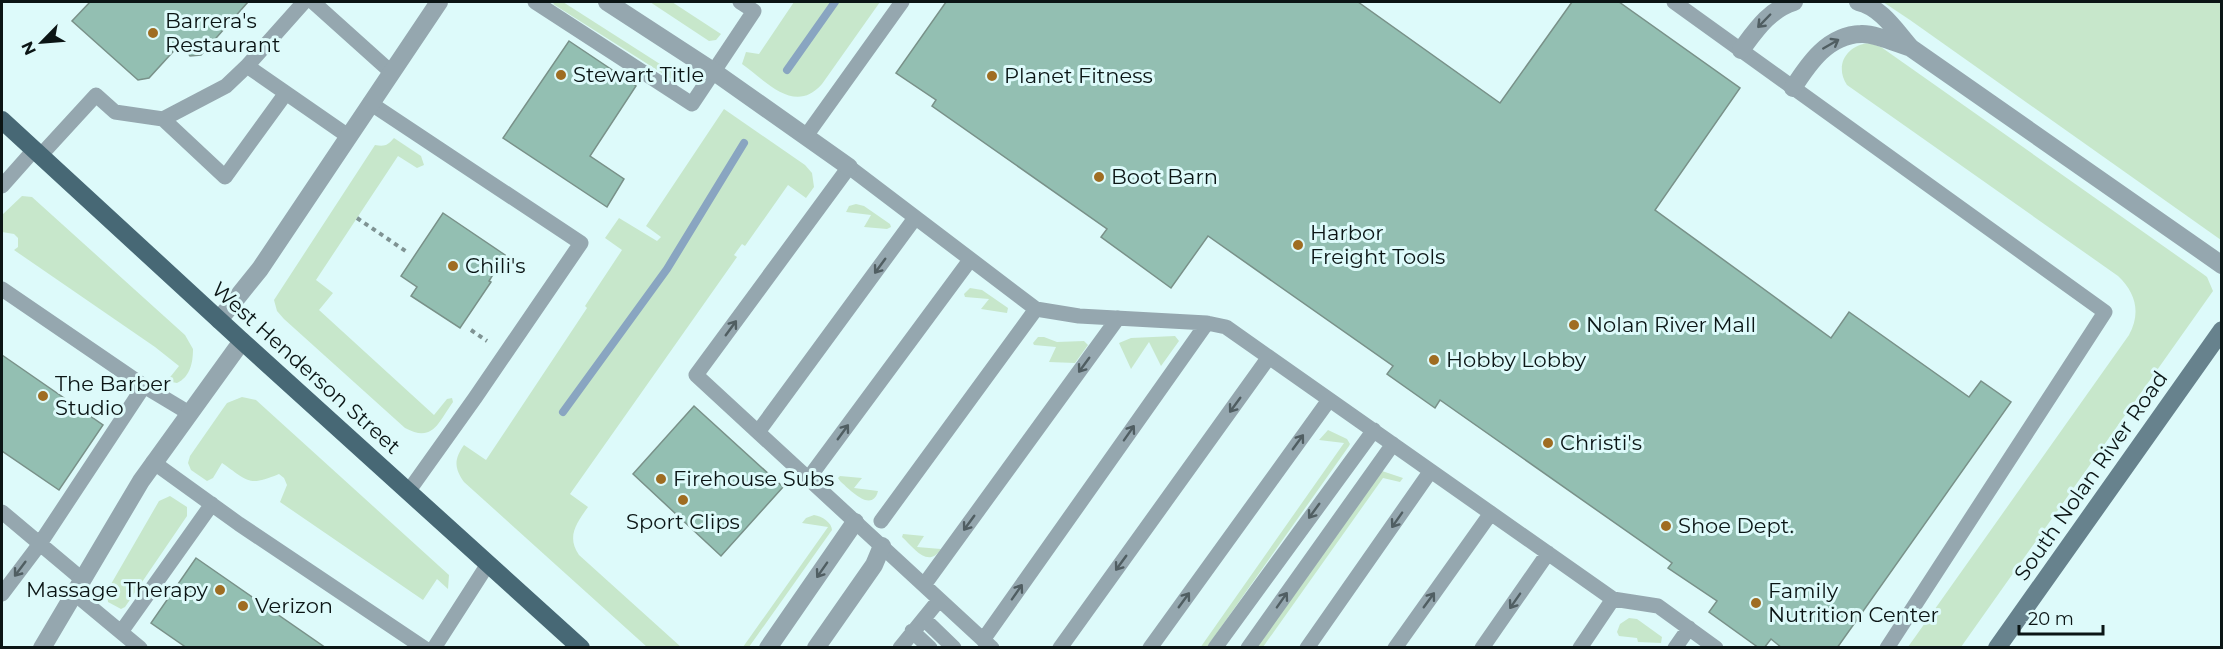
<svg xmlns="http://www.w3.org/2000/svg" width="2223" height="649" font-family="Montserrat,sans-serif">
<rect width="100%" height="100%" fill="#ddfafa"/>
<path fill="#c7e7cb" d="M 555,2 L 563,2 L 674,73 L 677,77 L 676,82 L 553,4 Z
M 650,2 L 672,2 L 721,34 L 716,40 L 709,41 Z
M 794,2 L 880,2 L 822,84 C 795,115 767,82 742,64 L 746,52 L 759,54 Z
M 1883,2 L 2221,2 L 2221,240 L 1910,20 Z
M 1869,43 L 1881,47 L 2203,274 L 2207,277 L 2213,291 L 1961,647 L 1908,647 L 2129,335 C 2141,313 2136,293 2118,276 L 1847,85 C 1834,65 1847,45 1869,43 Z
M 724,109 L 805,165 L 812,173 L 814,187 L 806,198 L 788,185 L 745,246 L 742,244 L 734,255 L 737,257 L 570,494 L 588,507 C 577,523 566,536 579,555 L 681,647 L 647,647 L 464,482 C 454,468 454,459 464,445 L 486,460 L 587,308 L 585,306 L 622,250 L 605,238 L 619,218 L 657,241 L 661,237 L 646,226 Z
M 394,138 L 421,156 L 424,165 L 417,168 L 398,156 L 316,280 L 333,293 L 319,310 L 434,415 L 447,399 L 452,398 L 453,402 C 438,423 433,443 405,428 L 284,319 L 277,311 L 274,300 L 375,145 C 385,147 388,145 394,138 Z
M 22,196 L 32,197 L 185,335 L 193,349 C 193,363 190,377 177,383 L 167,381 L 179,366 L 155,347 L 14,250 L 18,247 L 18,238 L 14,234 L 2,232 L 2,215 Z
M 856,204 L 864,206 L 890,224 L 891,227 L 887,229 L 864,227 L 871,215 L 846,212 L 849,206 Z
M 970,288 L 982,290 L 1008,308 L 1007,313 L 981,309 L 989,299 L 965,297 L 964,294 Z
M 1175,336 L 1179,341 L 1161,366 L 1149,342 L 1131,369 L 1119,343 L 1131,338 Z
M 1038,337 L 1044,337 L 1057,342 L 1084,341 L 1088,345 L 1075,363 L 1049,362 L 1056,347 L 1034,345 L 1033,343 Z
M 242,397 L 256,400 L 449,575 L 448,589 L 437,579 L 423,600 L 280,502 L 287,485 L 284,478 L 279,474 C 248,487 248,481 222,463 L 213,478 L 207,481 L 191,470 L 188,463 L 190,456 L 222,410 L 227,403 Z
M 1328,430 L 1347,439 L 1350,444 L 1349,446 L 1207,647 L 1200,648 L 1344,443 L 1319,440 Z
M 1382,471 L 1403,478 L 1400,482 L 1383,478 L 1263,647 L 1256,648 Z
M 840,476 L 862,478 L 854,488 L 878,491 C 872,514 849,489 840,481 L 838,478 Z
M 170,496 L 187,507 L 187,516 L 125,607 L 121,609 L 108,602 L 107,591 L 159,501 Z
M 814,515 C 822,516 832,523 832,530 L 749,647 L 743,647 L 828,527 L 802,523 L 806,518 Z
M 903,534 L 924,536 L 917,547 L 941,549 C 928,569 914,548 902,537 Z
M 1629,618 L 1637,619 L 1662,637 L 1661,643 L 1638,642 L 1637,638 L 1619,636 L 1617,632 L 1620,624 Z"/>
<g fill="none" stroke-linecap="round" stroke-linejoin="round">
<path stroke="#89a5c1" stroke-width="8" d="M 787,70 L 835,2
M 563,412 L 667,269 L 744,143"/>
</g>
<path fill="#93bfb2" stroke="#799189" stroke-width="1.5" d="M 90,2 L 248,2 L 201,55 L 190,56 L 181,43 L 149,78 L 138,80 L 72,21 Z
M 946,2 L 1358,2 L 1500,103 L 1572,2 L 1619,2 L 1740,88 L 1655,210 L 1831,338 L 1849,312 L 1969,397 L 1981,381 L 2011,402 L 1837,648 L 1782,648 L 1771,639 L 1764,648 L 1759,648 L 1709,612 L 1717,601 L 1668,568 L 1672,563 L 1440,400 L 1435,408 L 1387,374 L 1393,366 L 1208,236 L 1171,288 L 1101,237 L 1107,229 L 932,106 L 936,100 L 896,73 Z
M 569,41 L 636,86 L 590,156 L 624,179 L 607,207 L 503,138 Z
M 443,213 L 505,255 L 489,281 L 491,282 L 460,328 L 411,296 L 417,287 L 401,276 Z
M 2,355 L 103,425 L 59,490 L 2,451 Z
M 694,406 L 783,487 L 721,556 L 633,474 Z
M 196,558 L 326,648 L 187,648 L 151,623 Z"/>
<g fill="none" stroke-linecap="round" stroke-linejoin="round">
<path stroke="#7f9393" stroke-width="4" stroke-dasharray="4.5 4.5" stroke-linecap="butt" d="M 357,218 L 407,252
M 471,330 L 487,341"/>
<path stroke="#95a7af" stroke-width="15" d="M 313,2 L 391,72
M 535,2 L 692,104 L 754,11 L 740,2
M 1674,2 L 2105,312 L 1887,648
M 247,66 L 304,2
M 370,103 L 581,243 L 475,398 L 408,492
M 163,119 L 226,86 L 247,66 L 348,136
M 806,136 L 902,2
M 40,156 L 96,95 L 115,112 L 163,119 L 225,177 L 286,93
M 2,186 L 34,150
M 2,289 L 144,386 L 189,413
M 758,432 L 915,218
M 153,462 L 239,524 L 424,648
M 808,479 L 970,260
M 2,512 L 83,580
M 881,521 L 1036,309
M 924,585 L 1118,318
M 2,594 L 39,545 L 144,386
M 75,594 L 140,648
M 924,619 L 954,648
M 912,631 L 930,648
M 121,632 L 212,504
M 983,640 L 1207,323
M 434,648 L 488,564
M 900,648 L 939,600
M 992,648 L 696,375 L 849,167 L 1036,309 L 1079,316 L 1207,323 L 1226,327 L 1613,599 L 1658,606 L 1716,648
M 1060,648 L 1269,357
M 1150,648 L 1329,400
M 1215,648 L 1374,430
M 1248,648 L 1393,444
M 1307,648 L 1430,472
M 1395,648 L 1491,513
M 1482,648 L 1548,553
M 1580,648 L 1613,599
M 1675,648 L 1689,628"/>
<path stroke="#95a7af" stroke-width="18" d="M 607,2 L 713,71 L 849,167
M 1858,2 C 1881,7 1896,31 1911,48 L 2222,265
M 1741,50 C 1756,30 1769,10 1794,2
M 1793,88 C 1809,63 1828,35 1861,34 C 1874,33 1898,44 1911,48
M 219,320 L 260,269 L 439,2
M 42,648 L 141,481 L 242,341
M 768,648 L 855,522
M 816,648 L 874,565 L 882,546"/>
<path stroke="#67828d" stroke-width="18" d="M 1997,648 L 2222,330"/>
<path stroke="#476875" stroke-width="18" d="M 2,120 L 242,341 L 581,648"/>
</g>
<defs><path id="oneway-shaft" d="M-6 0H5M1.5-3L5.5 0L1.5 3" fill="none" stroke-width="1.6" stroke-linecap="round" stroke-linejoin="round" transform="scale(1.5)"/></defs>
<g stroke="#505e62">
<use href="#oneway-shaft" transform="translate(1764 21) rotate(134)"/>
<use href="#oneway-shaft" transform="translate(1831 44) rotate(-30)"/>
<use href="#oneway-shaft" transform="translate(880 266) rotate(126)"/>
<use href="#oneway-shaft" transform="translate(731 328) rotate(-54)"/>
<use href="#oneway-shaft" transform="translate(1084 365) rotate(126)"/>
<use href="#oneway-shaft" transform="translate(1235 405) rotate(126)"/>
<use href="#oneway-shaft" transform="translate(843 432) rotate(-54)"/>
<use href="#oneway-shaft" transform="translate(1129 433) rotate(-55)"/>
<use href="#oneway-shaft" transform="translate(1298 442) rotate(-54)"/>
<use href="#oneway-shaft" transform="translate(1314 511) rotate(126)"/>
<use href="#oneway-shaft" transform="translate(1397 520) rotate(125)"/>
<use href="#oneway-shaft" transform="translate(969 523) rotate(126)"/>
<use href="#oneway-shaft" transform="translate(1121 563) rotate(126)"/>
<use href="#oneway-shaft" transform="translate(20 569) rotate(127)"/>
<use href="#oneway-shaft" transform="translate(822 570) rotate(125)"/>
<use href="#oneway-shaft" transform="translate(1017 592) rotate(-55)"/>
<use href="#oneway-shaft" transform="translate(1184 600) rotate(-54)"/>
<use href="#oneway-shaft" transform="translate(1282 600) rotate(-55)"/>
<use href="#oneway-shaft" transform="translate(1429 600) rotate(-54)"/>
<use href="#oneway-shaft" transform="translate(1515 601) rotate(125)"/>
</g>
<g fill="#9f6d22" stroke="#ddfafa" stroke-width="2">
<circle cx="153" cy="33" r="6"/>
<circle cx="561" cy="75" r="6"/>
<circle cx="992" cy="76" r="6"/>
<circle cx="1099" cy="177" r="6"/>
<circle cx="1298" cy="245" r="6"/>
<circle cx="453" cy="266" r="6"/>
<circle cx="1574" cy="325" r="6"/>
<circle cx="1434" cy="360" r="6"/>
<circle cx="43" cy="396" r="6"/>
<circle cx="1548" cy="443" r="6"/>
<circle cx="661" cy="479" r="6"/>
<circle cx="683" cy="500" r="6"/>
<circle cx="1666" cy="526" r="6"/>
<circle cx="220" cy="590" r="6"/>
<circle cx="1756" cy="603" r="6"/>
<circle cx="243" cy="606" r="6"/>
</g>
<g text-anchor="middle" stroke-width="6" stroke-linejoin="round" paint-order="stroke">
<g font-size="21" fill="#0b1515" stroke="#ddfafa" text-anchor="start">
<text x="165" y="28">Barrera's<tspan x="165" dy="24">Restaurant</tspan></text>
<text x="573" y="82">Stewart Title</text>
<text x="1004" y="83">Planet Fitness</text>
<text x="1111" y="184">Boot Barn</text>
<text x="1310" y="240">Harbor<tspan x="1310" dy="24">Freight Tools</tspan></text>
<text x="465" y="273">Chili's</text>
<text x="1586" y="332">Nolan River Mall</text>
<text x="1446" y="367">Hobby Lobby</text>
<text x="55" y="391">The Barber<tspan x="55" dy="24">Studio</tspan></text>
<text x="1560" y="450">Christi's</text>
<text x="673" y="486">Firehouse Subs</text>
<text x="683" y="529" text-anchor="middle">Sport Clips</text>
<text x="1678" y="533">Shoe Dept.</text>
<text x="208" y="597" text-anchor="end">Massage Therapy</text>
<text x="1768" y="598">Family<tspan x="1768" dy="24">Nutrition Center</tspan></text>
<text x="255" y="613">Verizon</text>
</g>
<g font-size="21" fill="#0b1515" stroke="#ddfafa">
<text transform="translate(306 368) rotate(42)" y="7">West Henderson Street</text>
<text transform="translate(2091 476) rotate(-55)" y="7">South Nolan River Road</text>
</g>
</g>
<rect width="2223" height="649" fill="none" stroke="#0b1515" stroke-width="6"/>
<g transform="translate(42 42) rotate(245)" stroke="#ddfafa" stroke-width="4.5" paint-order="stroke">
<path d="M0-4.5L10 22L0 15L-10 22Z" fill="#0b1515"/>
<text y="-9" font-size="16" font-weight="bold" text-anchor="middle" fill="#0b1515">N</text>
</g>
<path d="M2019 625v9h84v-9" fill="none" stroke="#0b1515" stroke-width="3"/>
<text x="2028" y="625" font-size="18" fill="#0b1515" stroke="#ddfafa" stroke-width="4.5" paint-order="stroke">20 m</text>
</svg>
